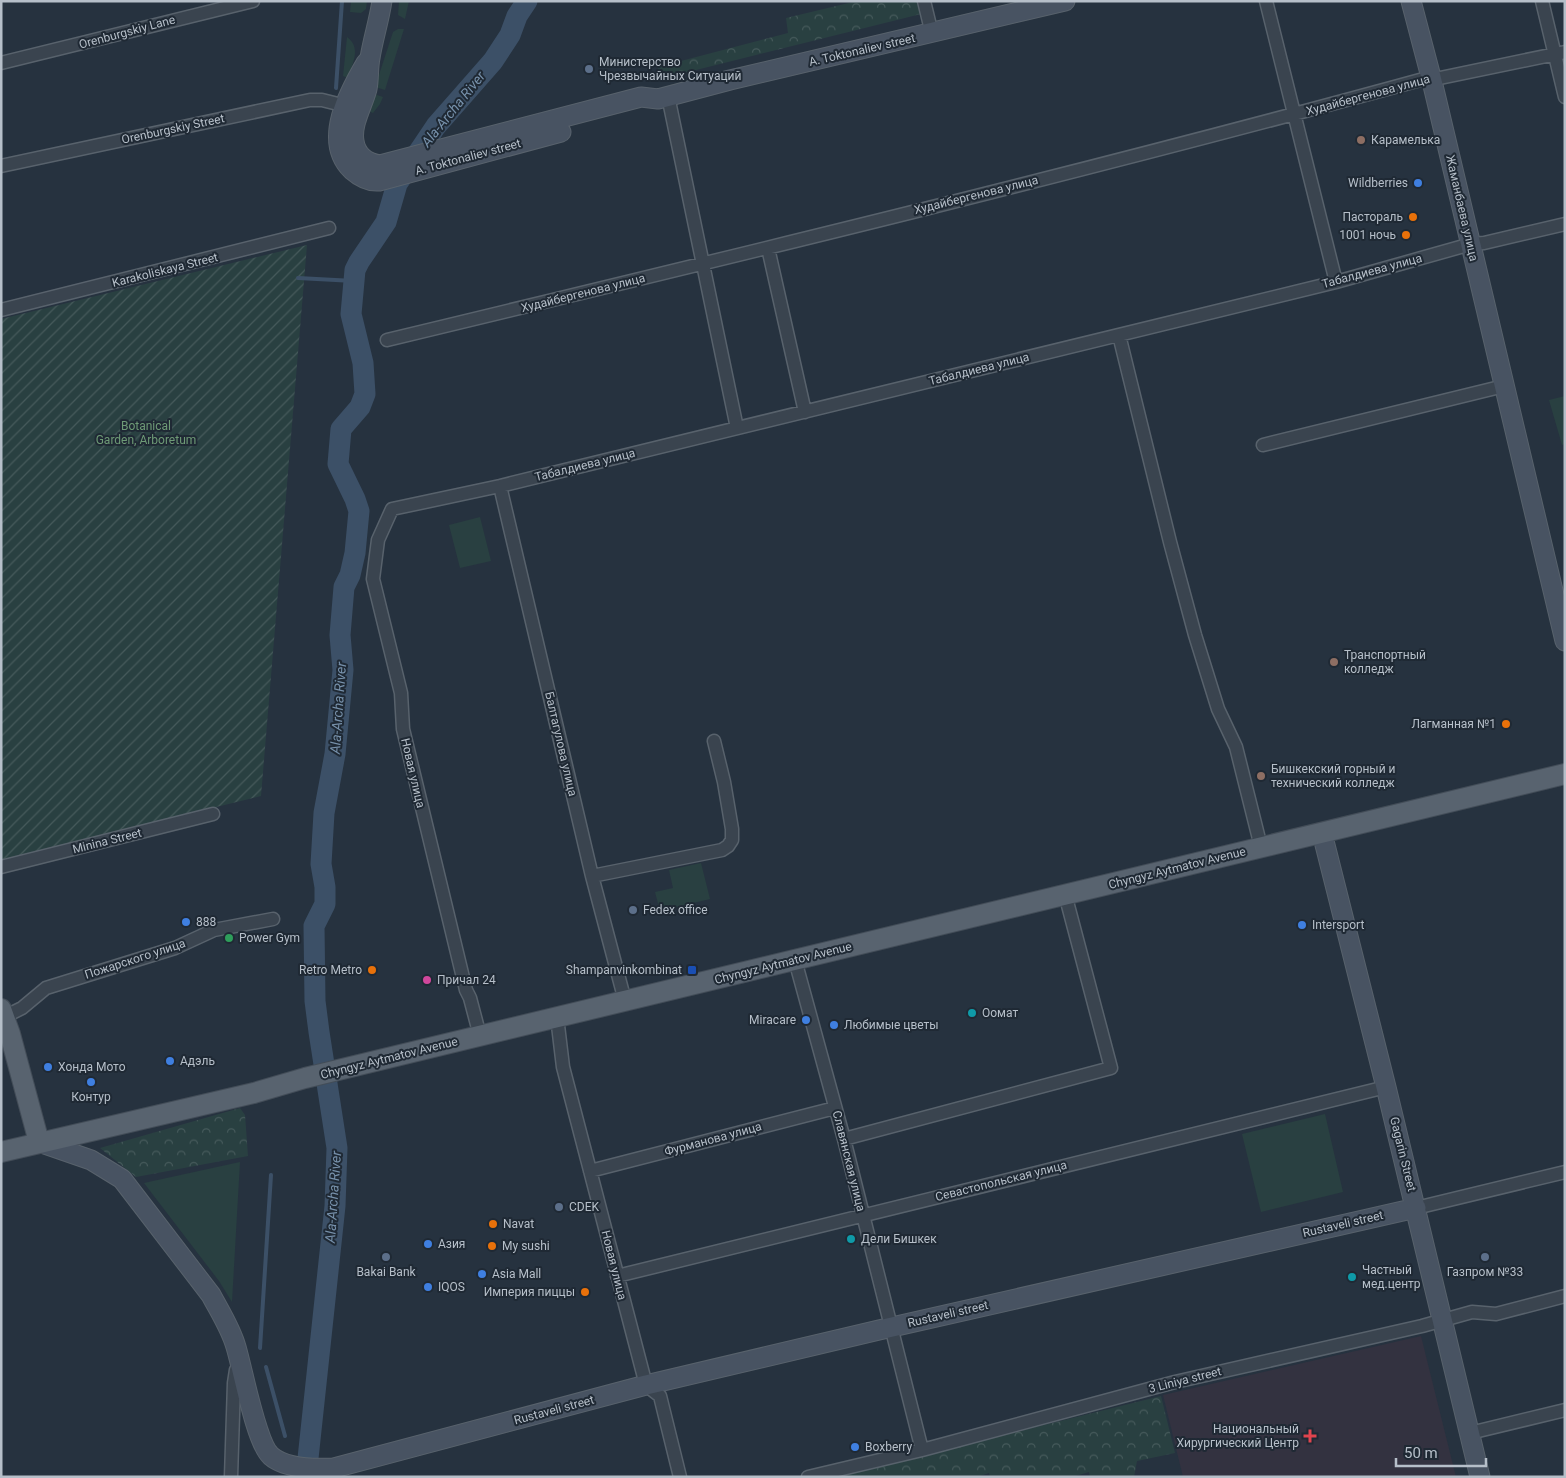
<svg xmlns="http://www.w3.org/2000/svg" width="1566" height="1478" font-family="Roboto,sans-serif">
<defs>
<pattern id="forest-crowns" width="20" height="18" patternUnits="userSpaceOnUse" patternTransform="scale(1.25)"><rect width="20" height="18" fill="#294041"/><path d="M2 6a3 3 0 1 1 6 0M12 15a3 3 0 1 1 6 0" fill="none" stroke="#465a5b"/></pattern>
<pattern id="garden-furrows" width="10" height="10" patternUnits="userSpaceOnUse" patternTransform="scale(1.25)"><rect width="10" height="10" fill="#294041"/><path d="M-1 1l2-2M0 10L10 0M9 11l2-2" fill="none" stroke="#465a5b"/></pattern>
</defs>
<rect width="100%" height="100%" fill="#26323f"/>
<path fill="#333240" d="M 1421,1336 L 1456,1477 L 1183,1477 L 1163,1395 Z"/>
<path fill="#294041" d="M 351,1 L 367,1 L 366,9 L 361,13 L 350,12 Z
M 399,1 L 409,1 L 405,19 L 398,15 Z
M 398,29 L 404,29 L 385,90 L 375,87 L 393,32 Z
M 347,37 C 362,48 352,64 348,78 L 343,76 Z
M 374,94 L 383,97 L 380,104 L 373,113 L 368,111 Z
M 1565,396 L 1565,444 L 1562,445 L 1549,400 Z
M 480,517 L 491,561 L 460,568 L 449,525 Z
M 701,863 L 710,899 L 660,911 L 655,892 L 673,888 L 669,870 Z
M 1325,1114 L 1343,1192 L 1261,1212 L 1242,1134 Z
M 240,1162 L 232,1302 L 219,1281 L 144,1183 Z"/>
<path fill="url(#forest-crowns)" d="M 857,1 L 922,1 L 925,13 L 660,79 L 658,67 L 788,33 L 786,18 Z
M 240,1108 L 245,1115 L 248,1156 L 136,1177 L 100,1148 Z
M 1161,1396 L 1175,1453 L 1137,1461 L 1134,1477 L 1090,1477 L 1089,1472 L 1072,1477 L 990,1477 L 989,1473 L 977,1477 L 835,1477 Z"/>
<path fill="url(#garden-furrows)" d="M 307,245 L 261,796 L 1,860 L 1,319 Z"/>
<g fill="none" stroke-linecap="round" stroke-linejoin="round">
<path stroke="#3c5067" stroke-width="4" d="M 336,88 L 342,1
M 298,278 L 354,281
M 260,1348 L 271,1175
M 266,1367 L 285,1436"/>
<path stroke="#3c5067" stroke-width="21" d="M 306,1477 L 335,1206 L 337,1148 L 319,1032 L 315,1001 L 314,926 L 325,904 L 325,887 L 321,864 L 324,813 L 335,754 L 343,670 L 340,635 L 344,587 L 350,575 L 355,553 L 359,511 L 355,499 L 338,464 L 341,429 L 360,407 L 365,394 L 363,363 L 351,314 L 355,270 L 359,262 L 386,222 L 397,184 L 436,126 L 493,61 L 510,35 L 517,16 L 527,1"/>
<defs>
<path id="street" d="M 924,1 L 932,34
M 1266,1 L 1336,282
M 1542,1 L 1565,97
M 1,63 L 253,1
M 668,96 L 737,428
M 1,166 L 310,100 L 322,100 L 346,106
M 768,248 L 805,412
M 1,310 L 329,228
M 1119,335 L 1170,542 L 1195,635 L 1218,709 L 1236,747 L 1261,847
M 387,340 C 736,256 1085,172 1431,77 L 1440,78 L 1565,52
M 1263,445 L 1504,386
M 500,486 L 592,876 L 625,1001
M 1,867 L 213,814
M 592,876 L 722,850 L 728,846 L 732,840 L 732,829 L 724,782 L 714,741
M 795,960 L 844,1139 L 922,1450
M 4,1017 L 22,1008 L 46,988 L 175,948 L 214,930 L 273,919
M 557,1017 L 563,1067 L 646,1385 L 660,1396 L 680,1477
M 480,1036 L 470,998 L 466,990 L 403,729 L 401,693 L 373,579 L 378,540 L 392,509 L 500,486 L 1336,282 L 1471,244 L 1484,243 L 1565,224
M 844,1139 L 1111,1068 L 1065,894
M 590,1171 L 835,1108
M 1416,1208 L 1565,1172
M 617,1276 L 1386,1087
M 1470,1433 L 1565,1410
M 231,1477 L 234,1383 L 236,1370 L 239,1365
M 808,1477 L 922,1450 L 1175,1382 L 1422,1326 L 1472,1312 L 1496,1314 L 1565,1296"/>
<path id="secondary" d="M 382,1 C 379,21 373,39 370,58 C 368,68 369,79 367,89 C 363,105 351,124 354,141 C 356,155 367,163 380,165 L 641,97 L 658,99 L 730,80 L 1065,1
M 1411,1 L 1431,77 L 1565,641
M 366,63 C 349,92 322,141 352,170 C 360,177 368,182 379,181 L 561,132
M 1322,833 L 1386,1087 L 1480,1477
M 39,1142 L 91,1160 L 122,1179 L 211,1295 C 220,1312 231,1329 236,1347 C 243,1370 256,1443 271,1456 C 286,1469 315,1469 334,1468 L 646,1385 L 879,1330 L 1416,1208"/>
<path id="primary" d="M 1,1009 L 10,1034 L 39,1142
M 1,1152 L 254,1093 L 305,1078 L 1565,774"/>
</defs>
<use href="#street" stroke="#58626c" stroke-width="15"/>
<use href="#secondary" stroke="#58626c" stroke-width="21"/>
<use href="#primary" stroke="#434d58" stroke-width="22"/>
<use href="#street" stroke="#3a444f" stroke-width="12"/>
<use href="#secondary" stroke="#485362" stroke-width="19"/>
<use href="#primary" stroke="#58636f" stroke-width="20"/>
</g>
<g fill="#5c6f8a" stroke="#1f2934" stroke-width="2">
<circle cx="589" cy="69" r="5"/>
<circle cx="633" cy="910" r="5"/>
<circle cx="559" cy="1207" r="5"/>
<circle cx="386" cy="1257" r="5"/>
<circle cx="1485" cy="1257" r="5"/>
</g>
<g fill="#8d6e63" stroke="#1f2934" stroke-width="2">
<circle cx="1361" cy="140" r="5"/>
<circle cx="1334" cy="662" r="5"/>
<circle cx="1261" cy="776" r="5"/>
</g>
<g fill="#3f7fe0" stroke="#1f2934" stroke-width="2">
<circle cx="1418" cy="183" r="5"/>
<circle cx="186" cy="922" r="5"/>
<circle cx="1302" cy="925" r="5"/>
<circle cx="806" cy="1020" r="5"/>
<circle cx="834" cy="1025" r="5"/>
<circle cx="170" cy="1061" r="5"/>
<circle cx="48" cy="1067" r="5"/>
<circle cx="91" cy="1082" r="5"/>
<circle cx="428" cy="1244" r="5"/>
<circle cx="482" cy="1274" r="5"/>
<circle cx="428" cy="1287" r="5"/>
<circle cx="855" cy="1447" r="5"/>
</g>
<g fill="#e8710a" stroke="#1f2934" stroke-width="2">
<circle cx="1413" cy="217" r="5"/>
<circle cx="1406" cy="235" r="5"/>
<circle cx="1506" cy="724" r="5"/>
<circle cx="372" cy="970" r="5"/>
<circle cx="493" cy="1224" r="5"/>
<circle cx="492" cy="1246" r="5"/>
<circle cx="585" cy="1292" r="5"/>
</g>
<circle fill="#2e9e5b" stroke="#1f2934" stroke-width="2" cx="229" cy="938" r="5"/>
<rect fill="#1a4fb4" stroke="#1f2934" stroke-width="2" x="687" y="965" width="10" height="10" rx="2.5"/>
<circle fill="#d1479c" stroke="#1f2934" stroke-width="2" cx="427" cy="980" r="5"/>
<g fill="#0f9aa8" stroke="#1f2934" stroke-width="2">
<circle cx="972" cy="1013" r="5"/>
<circle cx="851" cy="1239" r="5"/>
<circle cx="1352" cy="1277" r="5"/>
</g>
<path fill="#e0444e" stroke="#1f2934" stroke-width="2" d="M1307.5 1428.5h5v5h5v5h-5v5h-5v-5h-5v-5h5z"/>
<g text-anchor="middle" stroke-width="4" stroke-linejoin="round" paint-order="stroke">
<g font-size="12" fill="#b6bfc9" stroke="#1f2934">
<text transform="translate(127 32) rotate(-15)" y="4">Orenburgskiy Lane</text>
<text transform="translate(862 50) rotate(-13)" y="4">A. Toktonaliev street</text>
<text transform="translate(1368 95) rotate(-15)" y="4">Худайбергенова улица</text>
<text transform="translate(173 129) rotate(-12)" y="4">Orenburgskiy Street</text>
<text transform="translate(468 157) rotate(-15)" y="4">A. Toktonaliev street</text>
<text transform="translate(976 195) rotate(-14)" y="4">Худайбергенова улица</text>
<text transform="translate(1462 208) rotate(77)" y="4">Жаманбаева улица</text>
<text transform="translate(165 270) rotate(-14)" y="4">Karakoliskaya Street</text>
<text transform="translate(1372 271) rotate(-15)" y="4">Табалдиева улица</text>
<text transform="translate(583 293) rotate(-14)" y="4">Худайбергенова улица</text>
<text transform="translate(979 369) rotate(-14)" y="4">Табалдиева улица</text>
<text transform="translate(585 465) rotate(-14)" y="4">Табалдиева улица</text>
<text transform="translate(561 744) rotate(77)" y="4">Балтагулова улица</text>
<text transform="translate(413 773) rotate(77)" y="4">Новая улица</text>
<text transform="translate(107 841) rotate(-14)" y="4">Minina Street</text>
<text transform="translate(1177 868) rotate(-14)" y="4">Chyngyz Aytmatov Avenue</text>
<text transform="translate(135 959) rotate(-18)" y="4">Пожарского улица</text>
<text transform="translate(783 963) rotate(-14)" y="4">Chyngyz Aytmatov Avenue</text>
<text transform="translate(389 1058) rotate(-14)" y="4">Chyngyz Aytmatov Avenue</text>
<text transform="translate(713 1139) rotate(-15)" y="4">Фурманова улица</text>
<text transform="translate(1403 1154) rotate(76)" y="4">Gagarin Street</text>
<text transform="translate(849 1161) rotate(76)" y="4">Славянская улица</text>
<text transform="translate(1001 1181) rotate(-14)" y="4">Севастопольская улица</text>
<text transform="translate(1343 1224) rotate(-13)" y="4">Rustaveli street</text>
<text transform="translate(614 1265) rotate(76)" y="4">Новая улица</text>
<text transform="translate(948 1314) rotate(-13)" y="4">Rustaveli street</text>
<text transform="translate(1185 1380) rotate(-14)" y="4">3 Liniya street</text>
<text transform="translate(554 1410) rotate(-15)" y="4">Rustaveli street</text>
</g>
<g font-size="12" fill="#b6bfc9" stroke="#1f2934" text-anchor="start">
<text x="599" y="66">Министерство<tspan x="599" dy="14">Чрезвычайных Ситуаций</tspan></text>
<text x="1371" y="144">Карамелька</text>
<text x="1408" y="187" text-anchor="end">Wildberries</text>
<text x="1403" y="221" text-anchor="end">Пастораль</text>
<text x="1396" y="239" text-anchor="end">1001 ночь</text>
<text x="1344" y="659">Транспортный<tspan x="1344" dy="14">колледж</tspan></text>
<text x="1496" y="728" text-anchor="end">Лагманная №1</text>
<text x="1271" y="773">Бишкекский горный и<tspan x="1271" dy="14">технический колледж</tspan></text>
<text x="643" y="914">Fedex office</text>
<text x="196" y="926">888</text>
<text x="1312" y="929">Intersport</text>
<text x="239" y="942">Power Gym</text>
<text x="362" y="974" text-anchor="end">Retro Metro</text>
<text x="682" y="974" text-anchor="end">Shampanvinkombinat</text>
<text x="437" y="984">Причал 24</text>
<text x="982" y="1017">Оомат</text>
<text x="796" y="1024" text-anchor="end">Miracare</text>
<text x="844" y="1029">Любимые цветы</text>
<text x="180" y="1065">Адэль</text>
<text x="58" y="1071">Хонда Мото</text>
<text x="91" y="1101" text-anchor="middle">Контур</text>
<text x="569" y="1211">CDEK</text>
<text x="503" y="1228">Navat</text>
<text x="861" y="1243">Дели Бишкек</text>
<text x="438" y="1248">Азия</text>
<text x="502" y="1250">My sushi</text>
<text x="1362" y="1274">Частный<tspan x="1362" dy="14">мед.центр</tspan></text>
<text x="386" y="1276" text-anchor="middle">Bakai Bank</text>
<text x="1485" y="1276" text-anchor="middle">Газпром №33</text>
<text x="492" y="1278">Asia Mall</text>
<text x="438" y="1291">IQOS</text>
<text x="575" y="1296" text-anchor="end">Империя пиццы</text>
<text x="1299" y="1433" text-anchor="end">Национальный<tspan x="1299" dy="14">Хирургический Центр</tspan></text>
<text x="865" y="1451">Boxberry</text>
</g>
<g font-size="12" fill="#6e9a76" stroke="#1f2934">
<text x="146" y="430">Botanical<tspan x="146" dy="14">Garden, Arboretum</tspan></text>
</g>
<g font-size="14" font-style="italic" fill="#7791ab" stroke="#1f2934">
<text transform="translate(453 109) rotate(-51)" y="5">Ala-Archa River</text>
<text transform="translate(338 708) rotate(-86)" y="5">Ala-Archa River</text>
<text transform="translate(333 1197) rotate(-86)" y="5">Ala-Archa River</text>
</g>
</g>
<rect width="1566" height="1478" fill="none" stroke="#b6bfc9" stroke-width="5"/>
<path d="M1396 1458v8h90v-8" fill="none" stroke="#b6bfc9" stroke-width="2.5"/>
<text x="1404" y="1458" font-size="15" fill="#b6bfc9" stroke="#1f2934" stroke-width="4" paint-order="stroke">50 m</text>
</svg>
